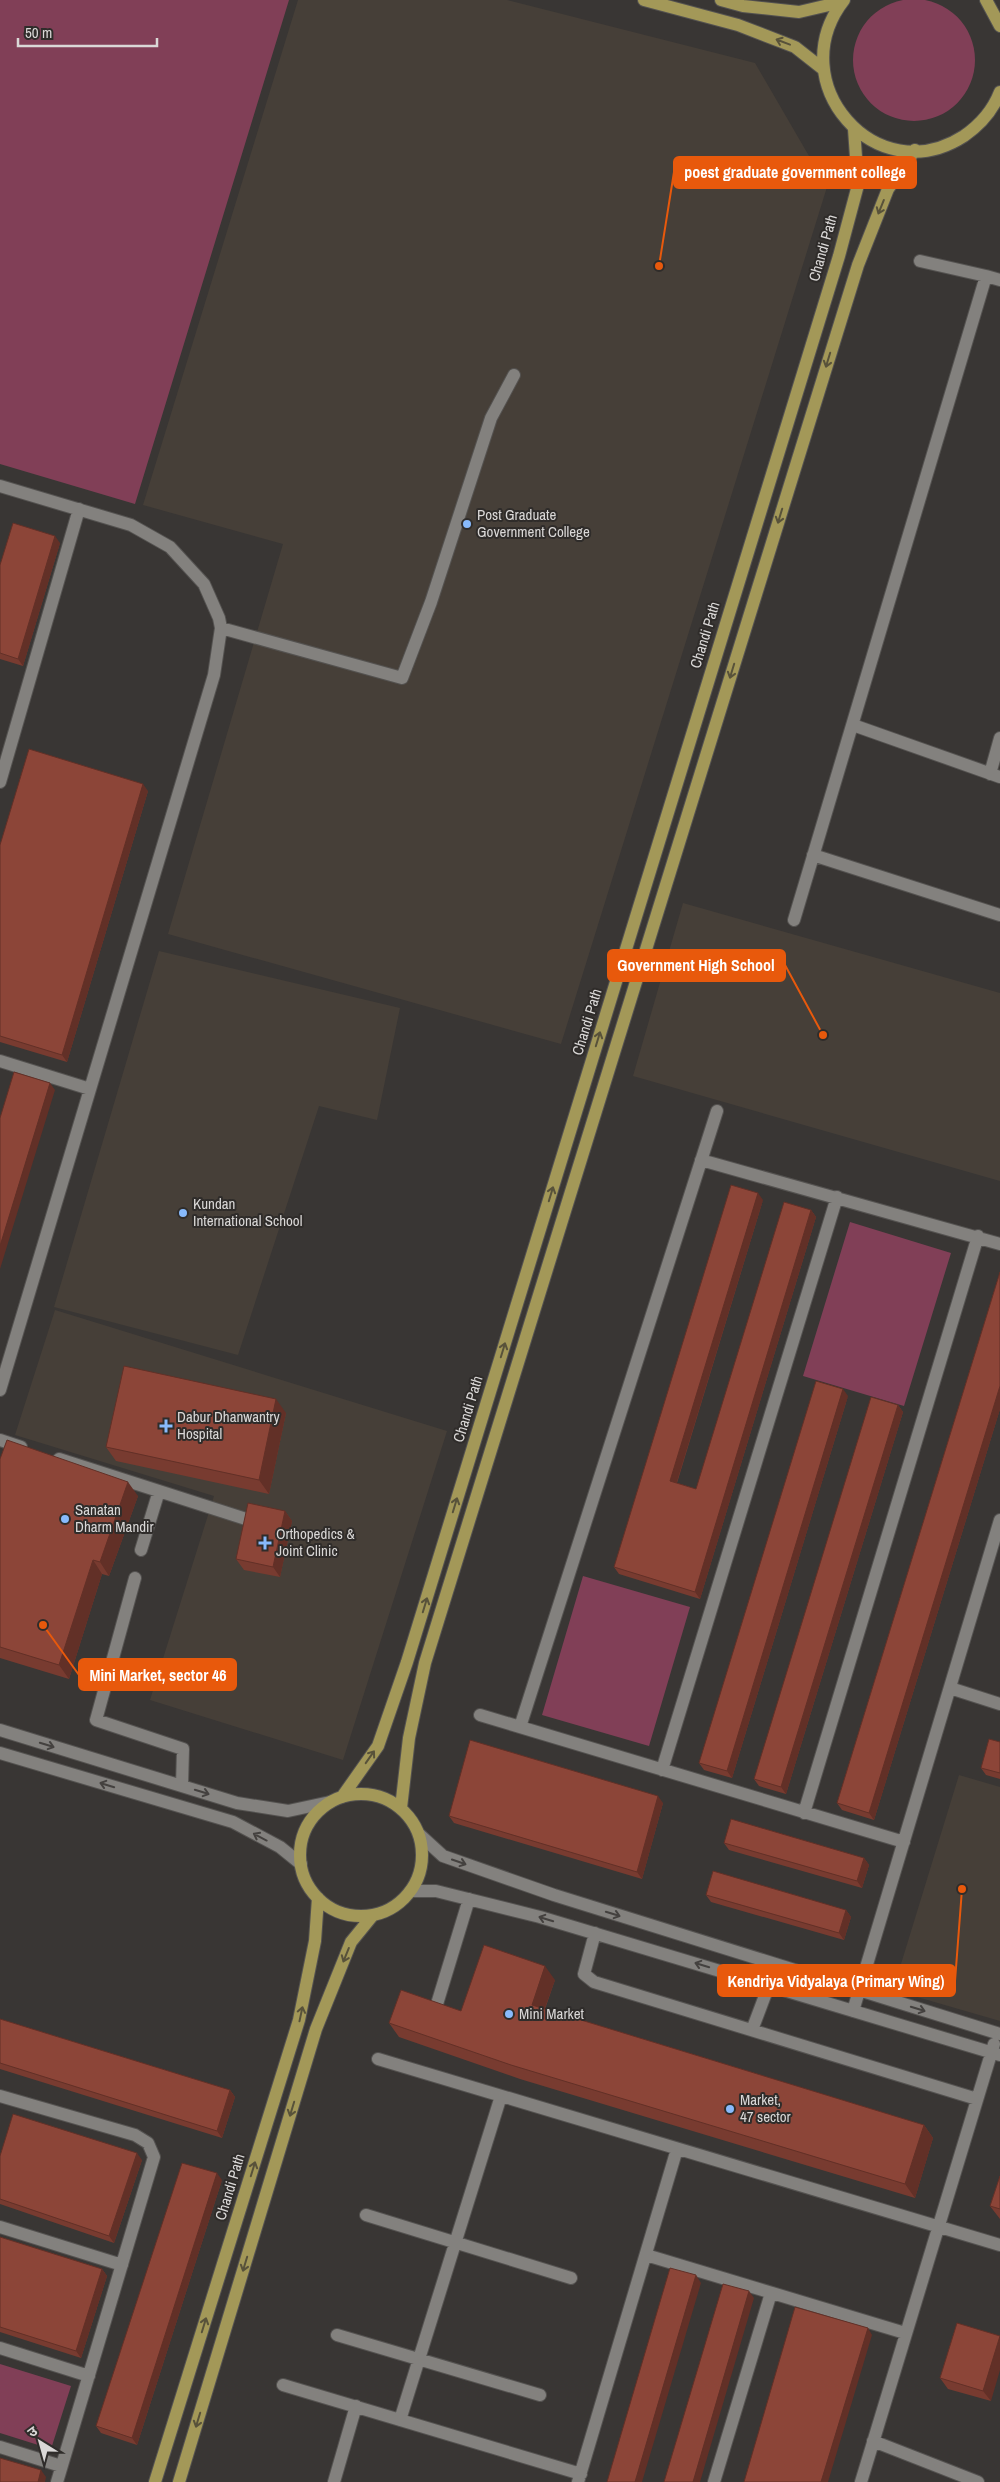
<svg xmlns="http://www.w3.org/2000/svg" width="1000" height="2482" font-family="'Archivo Narrow','Noto Sans Devanagari',sans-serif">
<rect width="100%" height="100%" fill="#393634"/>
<path fill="#463f38" d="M 298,0 L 507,0 L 755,63 L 827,187 L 561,1044 L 168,934 L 283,544 L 143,505 Z
M 683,903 L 1000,993 L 1000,1181 L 633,1076 Z
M 159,951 L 400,1008 L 377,1120 L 319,1106 L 238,1355 L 54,1307 Z
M 55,1310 L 447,1431 L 343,1760 L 150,1700 L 214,1496 L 15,1435 Z
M 959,1775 L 1000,1787 L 1000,2021 L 893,1990 Z"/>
<path fill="#813f57" d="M853 60a61 61 0 1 1 122 0a61 61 0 1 1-122 0Z
M 0,0 L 289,0 L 135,504 L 0,464 Z
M 850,1222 L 951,1253 L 904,1406 L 803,1376 Z
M 583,1576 L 690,1607 L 649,1746 L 542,1715 Z
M 0,2364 L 71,2386 L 51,2449 L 0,2433 Z"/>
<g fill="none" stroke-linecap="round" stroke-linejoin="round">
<defs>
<path id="minor" d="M 920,261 L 986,276
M 0,486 L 131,525 L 170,547 L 204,584 L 219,618 L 221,628 L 214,675 L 0,1390
M 221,628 L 402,678 L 431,602 L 491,418 L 514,375
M 853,725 L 1000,777
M 990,774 L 1000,738
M 0,782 L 79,509
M 813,855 L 1000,915
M 794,920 L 986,276 L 1000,280
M 0,1061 L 90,1089
M 701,1160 L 1000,1244
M 0,1440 L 21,1447
M 59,1459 L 246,1519
M 141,1550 L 159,1491
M 135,1578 L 96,1720 L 183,1749 L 182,1786
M 950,1688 L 1000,1704
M 480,1715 L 904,1842
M 520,1727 L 717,1111
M 0,1730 L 237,1803 L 288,1811 L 330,1802
M 0,1753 L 233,1822 L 280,1847 L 301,1864
M 662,1770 L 837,1197
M 804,1813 L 978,1236
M 420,1835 L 443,1856 L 554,1895 L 1000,2034
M 411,1891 L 436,1891 L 540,1917 L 1000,2055
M 595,1933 L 584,1974 L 594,1982 L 977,2099
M 437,2004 L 469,1899
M 853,2011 L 1000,1520
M 752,2030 L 769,1985
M 378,2059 L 1000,2245
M 0,2096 L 135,2135 L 148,2143 L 154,2157 L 57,2482
M 366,2215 L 571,2278
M 0,2227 L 122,2265
M 646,2255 L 905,2333
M 337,2335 L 540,2395
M 0,2348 L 89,2376
M 283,2385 L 581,2474
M 400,2420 L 501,2096
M 873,2441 L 978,2482
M 0,2447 L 61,2466
M 334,2482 L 356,2406
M 578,2482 L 677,2149
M 714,2482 L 771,2293
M 861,2482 L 994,2044"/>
<path id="major" d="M 644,0 L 738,25 L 795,47 L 823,69
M 721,0 L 743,6 L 799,12 L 842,2
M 844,0 C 780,82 876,193 964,136 C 980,125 993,110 1000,92
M 986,0 L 1000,26
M300 1855a61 61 0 1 1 122 0a61 61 0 1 1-122 0Z
M 342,1797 L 378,1746 L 407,1662 L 839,256 L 858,185 L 854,129
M 401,1808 L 409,1738 L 425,1663 L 858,265 L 888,189 L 915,150
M 155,2482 L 299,2020 L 315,1941 L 318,1898
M 179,2482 L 316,2029 L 351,1942 L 373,1915"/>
</defs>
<use href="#minor" stroke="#545250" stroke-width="14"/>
<use href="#major" stroke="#545250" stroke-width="14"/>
<use href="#minor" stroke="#83817e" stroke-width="12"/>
<use href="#major" stroke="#a39858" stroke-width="12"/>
</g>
<path fill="#783b30" d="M 60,543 L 23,666 L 0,659 L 0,565 Z
M 148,791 L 67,1062 L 0,1042 L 0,845 Z
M 763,1200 L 677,1483 L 696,1489 L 811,1210 L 816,1217 L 700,1599 L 619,1574 L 614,1567 Z
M 1000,1272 L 1000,1409 L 874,1820 L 842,1810 L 837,1803 Z
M 848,1396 L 732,1778 L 704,1770 L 699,1763 Z
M 898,1405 L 903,1412 L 786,1794 L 759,1786 L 754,1779 Z
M 286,1413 L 269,1494 L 116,1461 L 106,1447 Z
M 0,1459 L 138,1496 L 109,1576 L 102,1574 L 69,1679 L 0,1658 Z
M 285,1511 L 292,1521 L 280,1577 L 244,1570 L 236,1559 Z
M 1000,1742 L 1000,1779 L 986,1775 L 981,1768 Z
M 663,1803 L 642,1879 L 454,1823 L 449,1816 Z
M 724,1843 L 864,1858 L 869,1865 L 862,1888 L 729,1850 Z
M 706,1895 L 846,1910 L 851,1917 L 844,1940 L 711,1902 Z
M 555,1980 L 545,2009 L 924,2125 L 933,2138 L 915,2198 L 520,2079 L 399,2037 L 389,2023 L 461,2011 Z
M 0,2019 L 230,2090 L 235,2097 L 222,2138 L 0,2069 Z
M 0,2156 L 142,2160 L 114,2243 L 0,2204 Z
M 1000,2176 L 1000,2219 L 990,2206 Z
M 222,2180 L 137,2445 L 101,2433 L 96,2426 Z
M 0,2237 L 102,2269 L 107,2276 L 81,2358 L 0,2332 Z
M 957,2323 L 991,2401 L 948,2389 L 940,2378 Z"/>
<path fill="#623027" d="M 55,536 L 60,543 L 23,666 L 18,659 Z
M 143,784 L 148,791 L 67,1062 L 62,1055 Z
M 50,1083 L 55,1090 L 0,1269 L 0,1246 Z
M 758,1193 L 763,1200 L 675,1488 L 670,1481 Z
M 811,1210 L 816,1217 L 700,1599 L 695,1592 Z
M 1000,1386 L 1000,1409 L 874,1820 L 869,1813 Z
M 843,1389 L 848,1396 L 732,1778 L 727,1771 Z
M 276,1399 L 286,1413 L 269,1494 L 259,1480 Z
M 898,1405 L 903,1412 L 786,1794 L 781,1787 Z
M 128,1482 L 138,1496 L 109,1576 L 100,1562 Z
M 285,1511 L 292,1521 L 280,1577 L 273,1567 Z
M 93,1560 L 102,1574 L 69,1679 L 59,1665 Z
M 658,1796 L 663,1803 L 642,1879 L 637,1872 Z
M 864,1858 L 869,1865 L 862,1888 L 857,1881 Z
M 846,1910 L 851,1917 L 844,1940 L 839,1933 Z
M 545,1966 L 555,1980 L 541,2019 L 532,2005 Z
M 230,2090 L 235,2097 L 222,2138 L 217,2131 Z
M 924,2125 L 933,2138 L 915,2198 L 905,2184 Z
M 137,2153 L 142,2160 L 114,2243 L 109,2236 Z
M 217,2173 L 222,2180 L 137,2445 L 132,2438 Z
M 102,2269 L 107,2276 L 81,2358 L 76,2351 Z
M 696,2275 L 701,2283 L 642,2482 L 635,2482 Z
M 749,2291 L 754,2298 L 700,2482 L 693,2482 Z
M 868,2328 L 872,2335 L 828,2482 L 821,2482 Z
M 1000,2336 L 1000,2370 L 991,2401 L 983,2391 Z
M 41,2470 L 46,2477 L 45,2482 L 38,2482 Z"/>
<path fill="#8c4538" stroke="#623027" d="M 13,523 L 55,536 L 18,659 L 0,653 L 0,565 Z
M 29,749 L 143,784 L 62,1055 L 0,1036 L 0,845 Z
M 14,1072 L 50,1083 L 0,1246 L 0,1118 Z
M 731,1185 L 758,1193 L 670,1481 L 696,1489 L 784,1202 L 811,1210 L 695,1592 L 614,1567 Z
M 1000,1272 L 1000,1386 L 869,1813 L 837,1803 Z
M 124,1366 L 276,1399 L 259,1480 L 106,1447 Z
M 816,1381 L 843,1389 L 727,1771 L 699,1763 Z
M 871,1397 L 898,1405 L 781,1787 L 754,1779 Z
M 7,1440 L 128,1482 L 100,1562 L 93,1560 L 59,1665 L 0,1647 L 0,1459 Z
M 248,1503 L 285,1511 L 273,1567 L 236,1559 Z
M 989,1739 L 1000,1742 L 1000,1773 L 981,1768 Z
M 470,1740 L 658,1796 L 637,1872 L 449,1816 Z
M 731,1819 L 864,1858 L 857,1881 L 724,1843 Z
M 713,1871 L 846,1910 L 839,1933 L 706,1895 Z
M 484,1945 L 545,1966 L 532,2005 L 924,2125 L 905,2184 L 511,2065 L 389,2023 L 401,1990 L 461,2011 Z
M 0,2019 L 230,2090 L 217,2131 L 0,2063 Z
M 13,2114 L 137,2153 L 109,2236 L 0,2199 L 0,2156 Z
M 182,2163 L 217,2173 L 132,2438 L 96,2426 Z
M 1000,2176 L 1000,2209 L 990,2206 Z
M 0,2237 L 102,2269 L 76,2351 L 0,2327 Z
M 670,2268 L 696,2275 L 635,2482 L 607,2482 Z
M 723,2284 L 749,2291 L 693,2482 L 664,2482 Z
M 795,2307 L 868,2328 L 821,2482 L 744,2482 Z
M 957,2323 L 1000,2336 L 983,2391 L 940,2378 Z
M 0,2458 L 41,2470 L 38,2482 L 0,2482 Z"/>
<defs><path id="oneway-shaft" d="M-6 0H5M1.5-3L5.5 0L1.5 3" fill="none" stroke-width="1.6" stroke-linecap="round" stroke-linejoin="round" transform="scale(1.25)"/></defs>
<g stroke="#58523a">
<use href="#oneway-shaft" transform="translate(783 42) rotate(-159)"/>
<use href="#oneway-shaft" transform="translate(881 207) rotate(112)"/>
<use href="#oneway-shaft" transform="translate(828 360) rotate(107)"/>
<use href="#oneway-shaft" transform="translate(780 516) rotate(107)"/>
<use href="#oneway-shaft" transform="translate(732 671) rotate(107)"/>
<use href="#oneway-shaft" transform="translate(598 1039) rotate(-73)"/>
<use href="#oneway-shaft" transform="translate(551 1194) rotate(-73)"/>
<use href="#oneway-shaft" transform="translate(503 1350) rotate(-73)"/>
<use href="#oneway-shaft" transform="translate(455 1505) rotate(-73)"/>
<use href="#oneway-shaft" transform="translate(425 1605) rotate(-73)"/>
<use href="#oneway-shaft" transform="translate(370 1757) rotate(-55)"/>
<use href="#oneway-shaft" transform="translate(346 1955) rotate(112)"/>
<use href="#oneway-shaft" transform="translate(301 2014) rotate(-78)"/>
<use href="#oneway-shaft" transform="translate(292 2109) rotate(107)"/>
<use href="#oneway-shaft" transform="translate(253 2169) rotate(-73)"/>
<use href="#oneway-shaft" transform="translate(245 2264) rotate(107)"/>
<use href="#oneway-shaft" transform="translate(204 2325) rotate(-73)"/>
<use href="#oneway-shaft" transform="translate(198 2420) rotate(107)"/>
</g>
<g stroke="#44413f">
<use href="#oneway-shaft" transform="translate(47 1745) rotate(17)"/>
<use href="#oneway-shaft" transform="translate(107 1785) rotate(-163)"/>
<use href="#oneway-shaft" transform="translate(202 1792) rotate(17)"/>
<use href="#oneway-shaft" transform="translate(260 1837) rotate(-152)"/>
<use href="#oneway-shaft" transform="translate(459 1862) rotate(19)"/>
<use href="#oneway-shaft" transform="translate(613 1914) rotate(17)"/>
<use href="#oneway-shaft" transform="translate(546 1919) rotate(-163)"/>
<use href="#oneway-shaft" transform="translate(702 1965) rotate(-163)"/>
<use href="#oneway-shaft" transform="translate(918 2009) rotate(17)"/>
</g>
<g fill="#88bafc" stroke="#2f2c2a" stroke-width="2">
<circle cx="467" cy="524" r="5"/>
<circle cx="183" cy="1213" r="5"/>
<path d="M163.5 1418.5h5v5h5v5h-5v5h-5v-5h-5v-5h5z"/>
<circle cx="65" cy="1519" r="5"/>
<path d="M262.5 1535.5h5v5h5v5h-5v5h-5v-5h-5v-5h5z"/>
<circle cx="509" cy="2014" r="5"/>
<circle cx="730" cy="2109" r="5"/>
</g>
<g text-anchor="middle" stroke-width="4" stroke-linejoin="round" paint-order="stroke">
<g font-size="15" fill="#dad8d7" stroke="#2f2c2a">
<text transform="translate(823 248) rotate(-74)" y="5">Chandi Path</text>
<text transform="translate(705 635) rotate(-73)" y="5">Chandi Path</text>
<text transform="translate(587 1022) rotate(-73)" y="5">Chandi Path</text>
<text transform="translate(468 1409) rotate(-73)" y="5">Chandi Path</text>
<text transform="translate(230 2187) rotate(-73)" y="5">Chandi Path</text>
</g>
<g font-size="15" fill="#dad8d7" stroke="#2f2c2a" text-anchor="start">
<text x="477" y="520">Post Graduate<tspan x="477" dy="17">Government College</tspan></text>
<text x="193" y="1209">Kundan<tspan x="193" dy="17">International School</tspan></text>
<text x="177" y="1422">Dabur Dhanwantry<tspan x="177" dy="17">Hospital</tspan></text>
<text x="75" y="1515">Sanatan<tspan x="75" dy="17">Dharm Mandir</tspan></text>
<text x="276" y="1539">Orthopedics &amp;<tspan x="276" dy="17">Joint Clinic</tspan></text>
<text x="519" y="2019">Mini Market</text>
<text x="740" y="2105">Market,<tspan x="740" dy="17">47 sector</tspan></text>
</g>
</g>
<path fill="none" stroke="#e8590c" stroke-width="2" d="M659 266L674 172M823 1035L785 965M43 1625L79 1675M962 1889L955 1981"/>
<g fill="#e8590c" stroke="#2f2c2a" stroke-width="2">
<circle cx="659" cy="266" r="5"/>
<circle cx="823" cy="1035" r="5"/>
<circle cx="43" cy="1625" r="5"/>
<circle cx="962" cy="1889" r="5"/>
</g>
<g fill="#e8590c" stroke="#e8590c" stroke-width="2">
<rect x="674" y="157" width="242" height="31" rx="5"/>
<rect x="608" y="950" width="177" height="31" rx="5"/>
<rect x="79" y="1659" width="157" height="31" rx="5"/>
<rect x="718" y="1965" width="237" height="31" rx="5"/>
</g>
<g font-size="16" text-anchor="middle" font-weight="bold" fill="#fff">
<text x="795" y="178">poest graduate government college</text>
<text x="696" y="971">Government High School</text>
<text x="158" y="1681">Mini Market, sector 46</text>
<text x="836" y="1987">Kendriya Vidyalaya (Primary Wing)</text>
</g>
<g transform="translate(40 2442) rotate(323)" stroke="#2f2c2a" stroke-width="4" paint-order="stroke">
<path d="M0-4L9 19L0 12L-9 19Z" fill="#dad8d7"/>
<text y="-8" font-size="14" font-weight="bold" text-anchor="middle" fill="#dad8d7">उ</text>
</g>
<path d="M18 38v8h139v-8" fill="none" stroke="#dad8d7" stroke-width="2.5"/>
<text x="25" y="38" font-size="15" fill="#dad8d7" stroke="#2f2c2a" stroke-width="4" paint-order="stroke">50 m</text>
</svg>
